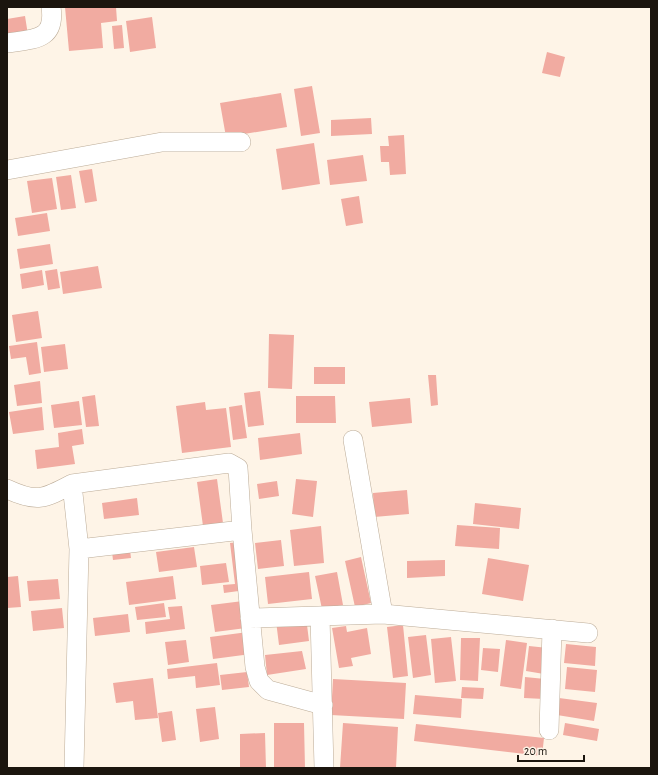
<svg xmlns="http://www.w3.org/2000/svg" width="658" height="775" font-family="'Alegreya Sans',sans-serif">
<rect width="100%" height="100%" fill="#fef4e7"/>
<path fill="#f1aba1" d="M 65,7 L 116,7 L 117,21 L 101,23 L 103,48 L 69,51 Z
M 25,16 L 28,35 L 7,38 L 7,19 Z
M 152,17 L 156,48 L 130,52 L 126,21 Z
M 122,25 L 124,48 L 114,49 L 112,26 Z
M 547,52 L 565,57 L 560,77 L 542,73 Z
M 312,86 L 320,133 L 301,136 L 294,89 Z
M 281,93 L 287,127 L 226,137 L 220,103 Z
M 371,118 L 372,134 L 331,136 L 331,120 Z
M 404,135 L 406,174 L 390,175 L 389,162 L 381,162 L 380,146 L 389,146 L 388,136 Z
M 314,143 L 320,184 L 282,190 L 276,149 Z
M 363,155 L 367,181 L 330,185 L 327,160 Z
M 92,169 L 97,201 L 85,203 L 79,171 Z
M 71,175 L 76,208 L 61,210 L 56,177 Z
M 52,178 L 57,209 L 32,213 L 27,181 Z
M 359,196 L 363,223 L 346,226 L 341,199 Z
M 47,213 L 50,231 L 18,236 L 15,218 Z
M 50,244 L 53,264 L 20,269 L 17,249 Z
M 98,266 L 102,288 L 63,294 L 60,272 Z
M 57,269 L 60,288 L 48,290 L 45,271 Z
M 42,270 L 44,285 L 22,289 L 20,274 Z
M 38,311 L 42,338 L 16,342 L 12,315 Z
M 269,334 L 294,335 L 292,389 L 268,388 Z
M 37,342 L 41,373 L 29,375 L 26,357 L 11,359 L 9,346 Z
M 65,344 L 68,369 L 44,372 L 41,347 Z
M 314,367 L 345,367 L 345,384 L 314,384 Z
M 428,375 L 436,375 L 438,405 L 431,406 Z
M 40,381 L 42,403 L 17,406 L 14,385 Z
M 260,391 L 264,425 L 248,427 L 244,393 Z
M 95,395 L 99,426 L 86,427 L 82,397 Z
M 296,396 L 335,396 L 336,423 L 296,423 Z
M 410,398 L 412,423 L 372,427 L 369,402 Z
M 79,401 L 82,425 L 54,428 L 51,405 Z
M 205,402 L 206,410 L 226,408 L 231,447 L 182,453 L 176,406 Z
M 242,405 L 247,438 L 233,440 L 229,407 Z
M 42,407 L 44,430 L 13,434 L 9,412 Z
M 82,429 L 84,444 L 72,446 L 75,464 L 37,469 L 35,450 L 59,447 L 58,433 Z
M 300,433 L 302,454 L 260,460 L 258,438 Z
M 217,479 L 223,523 L 203,526 L 197,482 Z
M 296,479 L 317,481 L 313,517 L 292,514 Z
M 277,481 L 279,496 L 259,499 L 257,484 Z
M 407,490 L 409,514 L 374,517 L 373,493 Z
M 137,498 L 139,515 L 104,519 L 102,503 Z
M 475,503 L 521,508 L 519,529 L 473,524 Z
M 457,525 L 500,528 L 499,549 L 455,546 Z
M 321,526 L 324,563 L 294,566 L 290,530 Z
M 281,540 L 284,566 L 258,569 L 255,543 Z
M 240,542 L 246,590 L 224,593 L 223,585 L 235,584 L 230,543 Z
M 194,547 L 197,567 L 159,572 L 156,552 Z
M 130,550 L 131,558 L 113,560 L 112,552 Z
M 361,557 L 371,603 L 355,607 L 345,561 Z
M 488,558 L 529,565 L 523,601 L 482,594 Z
M 445,560 L 445,576 L 407,578 L 407,561 Z
M 226,563 L 229,582 L 202,585 L 200,566 Z
M 309,572 L 312,599 L 268,604 L 265,577 Z
M 337,572 L 343,605 L 322,609 L 315,576 Z
M 18,576 L 21,607 L 7,608 L 7,577 Z
M 173,576 L 176,599 L 129,605 L 126,582 Z
M 58,579 L 60,599 L 29,601 L 27,581 Z
M 243,601 L 246,628 L 215,632 L 211,605 Z
M 164,603 L 166,617 L 137,620 L 135,607 Z
M 182,606 L 185,629 L 146,634 L 145,622 L 170,619 L 168,607 Z
M 62,608 L 64,628 L 33,631 L 31,611 Z
M 128,614 L 130,632 L 95,636 L 93,618 Z
M 306,617 L 309,641 L 279,645 L 276,621 Z
M 403,625 L 408,676 L 393,678 L 387,627 Z
M 346,626 L 347,632 L 367,628 L 371,654 L 351,658 L 353,666 L 339,668 L 332,628 Z
M 248,632 L 251,654 L 213,659 L 210,637 Z
M 426,635 L 431,675 L 413,678 L 408,637 Z
M 451,637 L 456,681 L 435,683 L 431,639 Z
M 461,638 L 480,638 L 478,681 L 460,680 Z
M 186,640 L 189,662 L 168,665 L 165,642 Z
M 506,640 L 527,643 L 521,689 L 500,686 Z
M 566,644 L 596,647 L 595,666 L 564,663 Z
M 529,646 L 548,648 L 544,674 L 526,671 Z
M 483,648 L 500,649 L 498,672 L 481,670 Z
M 302,651 L 306,669 L 267,675 L 265,655 Z
M 217,663 L 220,685 L 196,688 L 195,676 L 168,679 L 167,669 Z
M 567,667 L 597,670 L 595,692 L 565,689 Z
M 247,672 L 249,687 L 222,690 L 220,675 Z
M 525,677 L 545,679 L 544,699 L 524,698 Z
M 153,678 L 158,718 L 135,720 L 133,701 L 116,703 L 113,683 Z
M 333,679 L 406,683 L 404,719 L 331,715 Z
M 462,687 L 484,688 L 483,699 L 461,698 Z
M 415,695 L 462,699 L 461,718 L 413,714 Z
M 559,698 L 597,703 L 594,721 L 557,715 Z
M 215,707 L 219,739 L 200,742 L 196,709 Z
M 172,711 L 176,740 L 162,742 L 158,713 Z
M 274,723 L 304,723 L 305,768 L 274,768 Z
M 343,723 L 398,727 L 396,768 L 340,768 Z
M 565,723 L 599,729 L 597,741 L 563,735 Z
M 416,724 L 544,738 L 542,756 L 414,741 Z
M 265,733 L 266,768 L 240,768 L 240,734 Z
M 218,767 L 235,767 L 235,768 L 218,768 Z"/>
<g fill="none" stroke-linecap="round" stroke-linejoin="round">
<defs>
<path id="minor" d="M 7,43 C 33,39 56,41 51,7
M 7,170 L 162,142 L 241,142
M 353,440 L 383,614
M 72,484 L 229,463 L 238,468 L 242,530 L 79,549
M 7,489 C 37,503 44,499 72,484 L 79,549 L 74,768
M 242,530 L 255,667 L 259,681 L 268,690 L 323,705
M 320,616 L 324,768
M 250,618 L 383,614 L 588,633
M 549,730 L 552,629"/>
</defs>
<use href="#minor" stroke="#bcac98" stroke-width="20"/>
<use href="#minor" stroke="#fff" stroke-width="19"/>
</g>
<rect width="658" height="775" fill="none" stroke="#1b150e" stroke-width="16"/>
<path d="M518 755v6h66v-6" fill="none" stroke="#1b150e" stroke-width="2"/>
<text x="524" y="755" font-size="12" fill="#1b150e" stroke="#fef4e7" stroke-width="3" paint-order="stroke">20 m</text>
</svg>
